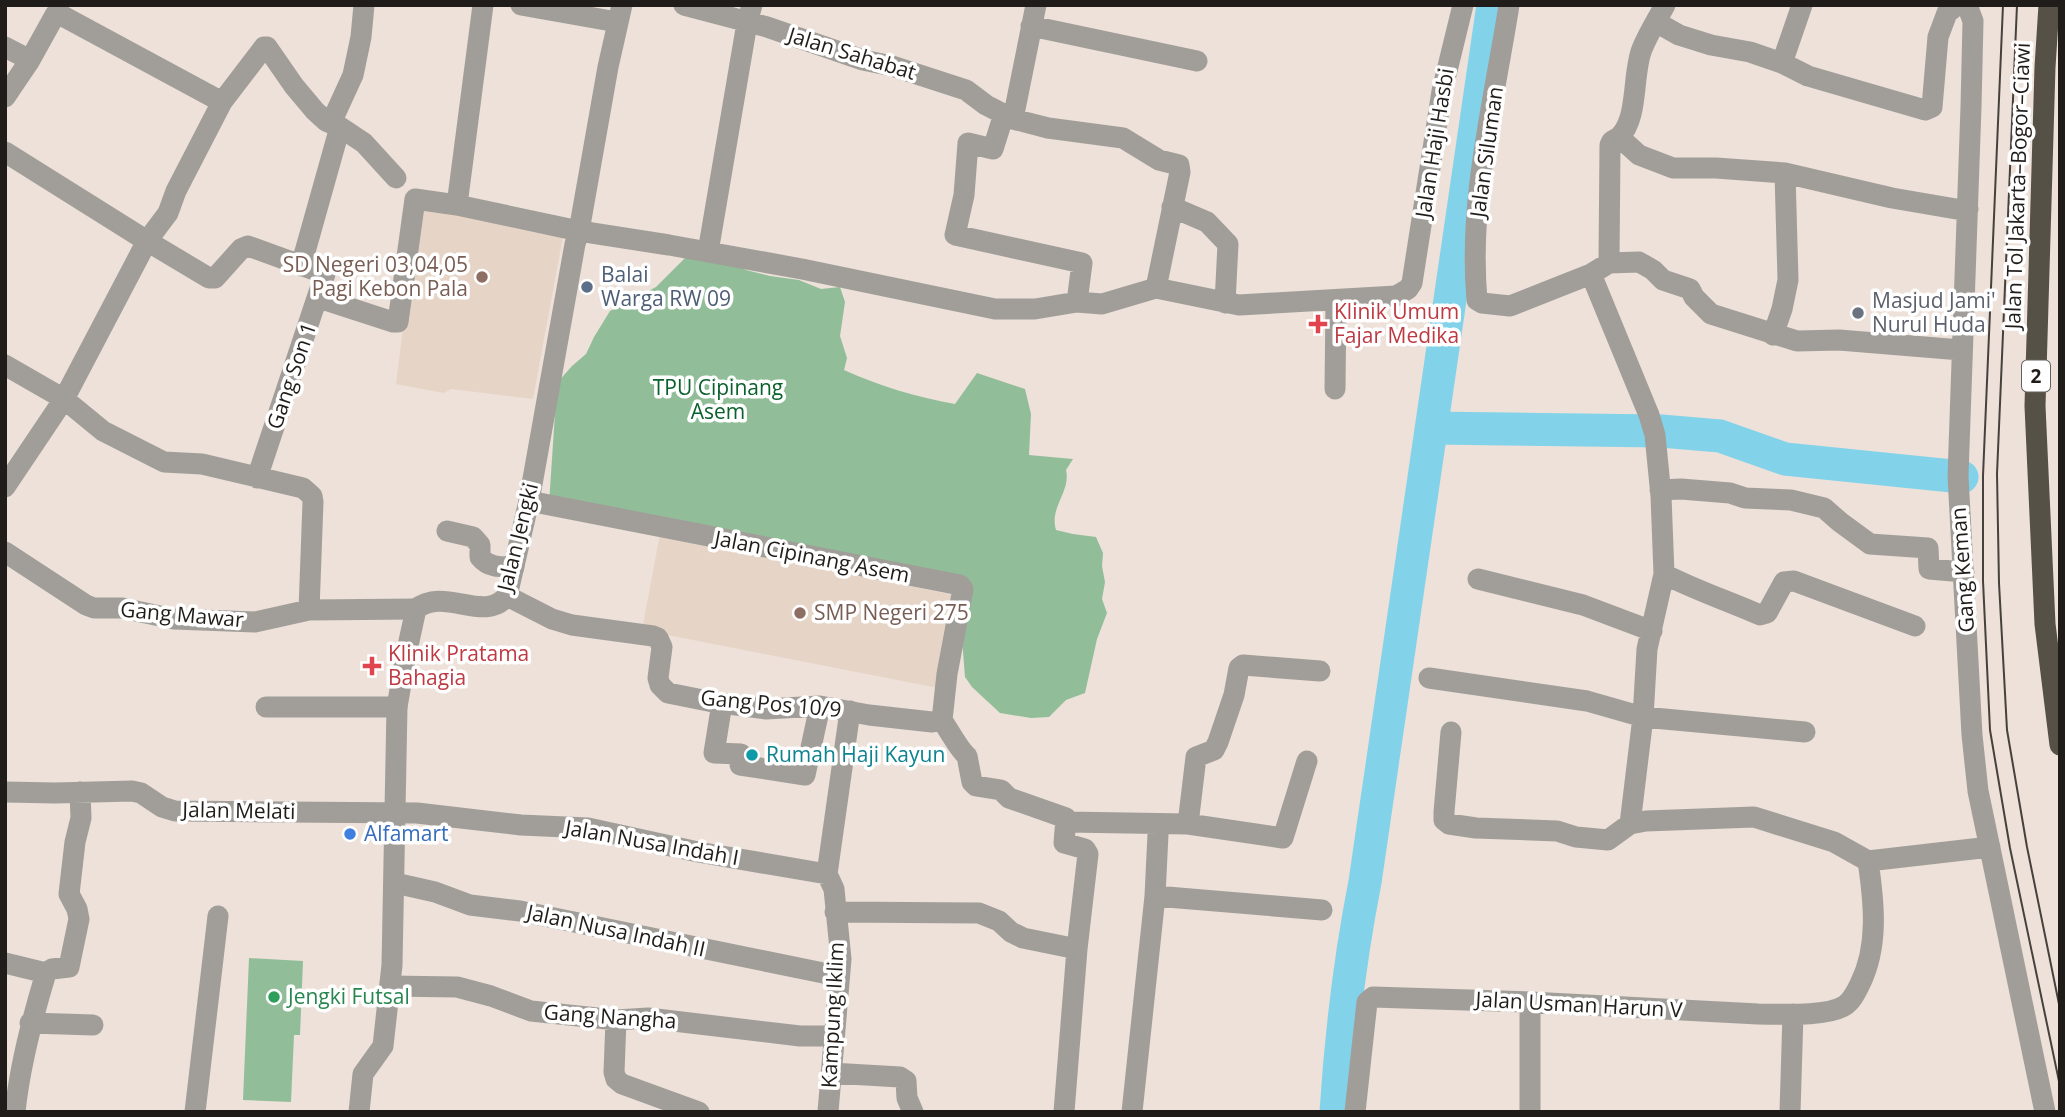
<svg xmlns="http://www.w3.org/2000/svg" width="2065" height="1117" font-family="'Open Sans',sans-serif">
<rect width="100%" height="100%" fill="#ede1d9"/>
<path fill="#e6d5c7" d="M 418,205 L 564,231 L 533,399 L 451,389 L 444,393 L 396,384 Z
M 660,534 L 958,596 L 938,688 L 642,630 Z"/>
<path fill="#91be99" d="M 720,255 L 746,270 L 770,276 L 799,280 L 821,289 L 840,287 L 845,302 L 840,336 L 847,358 L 844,370 C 879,386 917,397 955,404 L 977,373 L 1025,389 L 1031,414 L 1029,455 L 1073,459 L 1066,470 C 1071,492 1049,507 1056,530 L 1073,534 L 1096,537 L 1103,553 L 1102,566 L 1105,582 L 1102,599 L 1107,613 L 1097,639 L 1085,693 L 1066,700 L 1049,717 L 1031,718 L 1000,713 L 972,687 L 965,677 L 960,613 L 946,578 L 549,504 L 557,383 L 572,366 L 586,354 L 594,337 L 610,311 L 656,287 L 686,257 Z
M 249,958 L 303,961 L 300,1035 L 294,1035 L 291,1102 L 243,1100 Z"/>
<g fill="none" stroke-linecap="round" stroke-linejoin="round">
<path stroke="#82d3ea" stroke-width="33" d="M 1432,428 L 1661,431 L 1720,436 L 1785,459 L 1962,477
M 1336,1112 C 1341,1034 1350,958 1365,882 L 1493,5"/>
<path stroke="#a19e99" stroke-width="21" d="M 521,5 L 617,22
M 684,5 L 767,27 L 863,60 L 892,66 L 966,90 L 986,105 L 1013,119 L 1048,128 L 1123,138 L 1159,160 L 1179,165 L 1180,172 L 1156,288
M 1509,5 C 1494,102 1468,201 1477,300 L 1482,303 L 1510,306 L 1591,274 L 1609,263 L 1639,262 L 1653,270 L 1663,280 L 1690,289 L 1694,297 L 1711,314 L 1797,341 L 1839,340 L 1961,350
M 1665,5 C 1657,20 1648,34 1642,49 C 1632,73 1639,119 1619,137 L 1639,155 L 1673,168 L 1716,168 L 1785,173 L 1892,198 L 1962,210 L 1968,209
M 1967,5 L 1973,21 L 1971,107 L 1958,476 L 1972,735 L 1978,791 L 2045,1112
M 1656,22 L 1679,35 L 1711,45 L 1750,52 L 1782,63 L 1808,76 L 1925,110 L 1932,107 L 1938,37 L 1947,13 L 1957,5
M 1031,26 L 1197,61
M 5,47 L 30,60 L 55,15 L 59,14 L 222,102
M 1782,63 L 1802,5
M 5,97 L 30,60
M 1004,114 L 993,149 L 968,143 L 964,195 L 955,235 L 1082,263 L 1077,302
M 1013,119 L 1036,5
M 331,123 L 353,75 L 361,37 L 364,5
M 5,152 L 147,241 L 168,213 L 176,191 L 222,102 L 264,47 L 267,47 L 294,86 L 315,111 L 326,121 L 340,127 L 364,143 L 396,178
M 457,205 L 483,5
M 1172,207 L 1207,222 L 1228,244 L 1225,303
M 708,252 L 747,23 L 752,5
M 1609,263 L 1610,145 L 1612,141 L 1619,137
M 301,266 L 340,127
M 1591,274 L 1649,415 L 1655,435 L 1661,496 L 1664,574 L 1647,649 L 1643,717 L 1630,824
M 319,298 L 393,322 L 398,322 L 415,199 L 457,205 L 579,231 L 669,245 L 802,269 L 995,309 L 1035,309 L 1077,302 L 1102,304 L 1156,288 L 1239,305 L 1396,296 L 1408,289 L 1412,283 L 1442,91 L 1463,5
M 1773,335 L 1782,309 L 1788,280 L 1785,173
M 5,365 L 64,399 L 103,431 L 164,462 L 202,464 L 303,488 L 312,496 L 313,502 L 309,610
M 1335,389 L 1336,300
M 5,487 L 64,399 L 147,241 L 209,278 L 215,278 L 241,249 L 248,246 L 325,274 L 257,478
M 1660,490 L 1681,489 L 1730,493 L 1745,498 L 1791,500 L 1824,508 L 1840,522 L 1870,544 L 1928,548 L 1929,569 L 1964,572
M 529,501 L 960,585 L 963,589 L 947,674 L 942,720
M 447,531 L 473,537 L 480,545 L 480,557 C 489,568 501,567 514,567
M 5,552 L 86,605 L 94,608 L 122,608 L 174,619 L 255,622 L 309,610 L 416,609
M 1664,574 C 1695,590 1728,601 1760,615 L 1767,613 L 1784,582 L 1794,581 L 1915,626
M 1478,579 L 1583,605 L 1652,631
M 507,596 L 552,619 L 572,625 L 653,636 L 658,638 L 662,647 L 658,678 L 660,685 L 668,693 L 713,702 L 766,709 L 820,706 L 869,715 L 932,722 L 942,720 C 948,729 960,751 967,756 L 972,782 L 976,786 L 1001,790 L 1009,798 L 1066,818 L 1064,843 L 1085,849 L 1088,854 L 1077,949 L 1064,1112
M 1429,678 L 1587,701 L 1643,717 L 1805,732
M 722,703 L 714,753 L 741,754 L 740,765 L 805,775 L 820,706
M 266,707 L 397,707
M 5,792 L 55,793 L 132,791 L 141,793 L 162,807 L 175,811 L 417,813 L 521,825 L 588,828 L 698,852 L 827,874
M 1067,822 L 1188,824 L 1196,757 L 1214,750 L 1218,742 L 1234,695 L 1239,668 L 1243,665 L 1320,671
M 1188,824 L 1283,838 L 1307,761
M 1158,834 L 1155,896 L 1322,910
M 1868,861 L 1990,847
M 395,883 L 435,892 L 470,905 L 520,911 L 838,976
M 835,912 L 979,913 L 999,921 L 1011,932 L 1023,938 L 1077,949
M 5,963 L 46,973 C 32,1019 20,1064 15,1112
M 46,973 L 52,969 L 69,967 L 79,919 L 77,909 L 69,894 L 75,842 L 81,818 L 80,792
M 390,986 L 457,987 L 491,996 L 531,1011 L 616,1020 L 648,1018 L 800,1036 L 833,1036
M 616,1020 L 614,1072 L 616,1079 L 622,1084 L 699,1112
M 30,1023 L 93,1025
M 831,1073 L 900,1077 L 906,1081 L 907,1098 L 913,1112
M 195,1112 L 218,916
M 828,1112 L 841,959 L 834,889 L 827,874 L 850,711
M 1132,1112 L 1155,896
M 1355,1112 L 1367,1002 L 1373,997 L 1530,1002 L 1758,1014 C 1779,1014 1826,1017 1844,1006 C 1852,1001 1856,992 1860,984 C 1879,946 1874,902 1868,861 L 1834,842 L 1754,817 L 1646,821 L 1630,824 L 1608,840 L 1576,837 L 1557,831 L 1476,828 L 1449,824 L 1444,820 L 1444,812 L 1451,732
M 1530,1112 L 1530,1002
M 1790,1112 L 1793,1014"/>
<path stroke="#a19e99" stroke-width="21" d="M 359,1112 L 363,1074 L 383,1046 L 392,965 L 397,707 L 406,655 L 416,609 C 445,586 484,624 507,596 L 529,501 L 575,244 L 579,231 L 608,67 L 622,5"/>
<path stroke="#565147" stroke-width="21" d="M 2049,5 L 2045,67 L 2035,406 L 2045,624 L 2060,745"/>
<path stroke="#47413d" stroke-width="2" d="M 2003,5 L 1983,476 L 1983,581 L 1990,730 L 2010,848 L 2060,1086
M 2017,5 L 1997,474 L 1999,583 L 2007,730 L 2027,847 L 2060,1009"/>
</g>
<g fill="#8d6e63" stroke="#fff" stroke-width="2.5">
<circle cx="482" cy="277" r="7"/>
<circle cx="800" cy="613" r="7"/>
</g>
<circle fill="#5c6f8a" stroke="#fff" stroke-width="2.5" cx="587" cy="287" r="7"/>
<circle fill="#6b7280" stroke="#fff" stroke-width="2.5" cx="1858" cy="313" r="7"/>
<g fill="#e0444e" stroke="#fff" stroke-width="2.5">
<path d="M1314.5 313.5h7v7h7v7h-7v7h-7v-7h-7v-7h7z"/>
<path d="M368.5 655.5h7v7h7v7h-7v7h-7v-7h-7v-7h7z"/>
</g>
<circle fill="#0f9aa8" stroke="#fff" stroke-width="2.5" cx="752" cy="755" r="7"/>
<circle fill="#3f7fe0" stroke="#fff" stroke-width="2.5" cx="350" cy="834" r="7"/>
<circle fill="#2e9e5b" stroke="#fff" stroke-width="2.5" cx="274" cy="997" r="7"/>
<g text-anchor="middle" stroke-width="7" stroke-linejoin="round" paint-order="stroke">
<rect fill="#fff" stroke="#63605e" stroke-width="2" x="2022" y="360.5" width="28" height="31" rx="5"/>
<g font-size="19" font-weight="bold" fill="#201c19">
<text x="2036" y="383">2</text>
</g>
<g font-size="21" fill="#201c19" stroke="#fff">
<text transform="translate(852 54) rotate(17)" y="7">Jalan Sahabat</text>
<text transform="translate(1435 143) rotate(-81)" y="7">Jalan Haji Hasbi</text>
<text transform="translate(1487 152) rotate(-82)" y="7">Jalan Siluman</text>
<text transform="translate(2018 186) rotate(-88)" y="7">Jalan Tol Jakarta–Bogor–Ciawi</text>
<text transform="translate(292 376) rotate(-71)" y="7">Gang Son 1</text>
<text transform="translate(518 537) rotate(-76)" y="7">Jalan Jengki</text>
<text transform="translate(812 557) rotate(11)" y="7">Jalan Cipinang Asem</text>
<text transform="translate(1963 570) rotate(-94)" y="7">Gang Keman</text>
<text transform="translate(182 615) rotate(5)" y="7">Gang Mawar</text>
<text transform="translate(771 704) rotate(5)" y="7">Gang Pos 10/9</text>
<text transform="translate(239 811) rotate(1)" y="7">Jalan Melati</text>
<text transform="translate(652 843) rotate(10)" y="7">Jalan Nusa Indah I</text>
<text transform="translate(616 931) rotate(12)" y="7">Jalan Nusa Indah II</text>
<text transform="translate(1579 1005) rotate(3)" y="7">Jalan Usman Harun V</text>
<text transform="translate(833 1015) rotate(-87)" y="7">Kampung Iklim</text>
<text transform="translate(610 1017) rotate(4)" y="7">Gang Nangha</text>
</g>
<g font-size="21" fill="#785e54" stroke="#fff" text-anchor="end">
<text x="468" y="272">SD Negeri 03,04,05<tspan x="468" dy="24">Pagi Kebon Pala</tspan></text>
<text x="814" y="620" text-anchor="start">SMP Negeri 275</text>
</g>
<g font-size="21" fill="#4e5e75" stroke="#fff" text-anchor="start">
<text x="601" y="282">Balai<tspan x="601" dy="24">Warga RW 09</tspan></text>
</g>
<g font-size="21" fill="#5b616d" stroke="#fff" text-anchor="start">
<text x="1872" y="308">Masjud Jami'<tspan x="1872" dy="24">Nurul Huda</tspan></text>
</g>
<g font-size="21" fill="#be3a42" stroke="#fff" text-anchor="start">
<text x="1334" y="319">Klinik Umum<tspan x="1334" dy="24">Fajar Medika</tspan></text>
<text x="388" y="661">Klinik Pratama<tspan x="388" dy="24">Bahagia</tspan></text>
</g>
<g font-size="21" fill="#09612b" stroke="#fff">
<text x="718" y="395">TPU Cipinang<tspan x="718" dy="24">Asem</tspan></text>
</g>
<g font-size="21" fill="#0d838f" stroke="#fff" text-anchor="start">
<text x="766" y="762">Rumah Haji Kayun</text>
</g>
<g font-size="21" fill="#366cbe" stroke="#fff" text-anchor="start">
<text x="364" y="841">Alfamart</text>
</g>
<g font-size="21" fill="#27864d" stroke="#fff" text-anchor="start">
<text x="288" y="1004">Jengki Futsal</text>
</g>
</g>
<rect width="2065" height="1117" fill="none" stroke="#201c19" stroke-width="14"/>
</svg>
